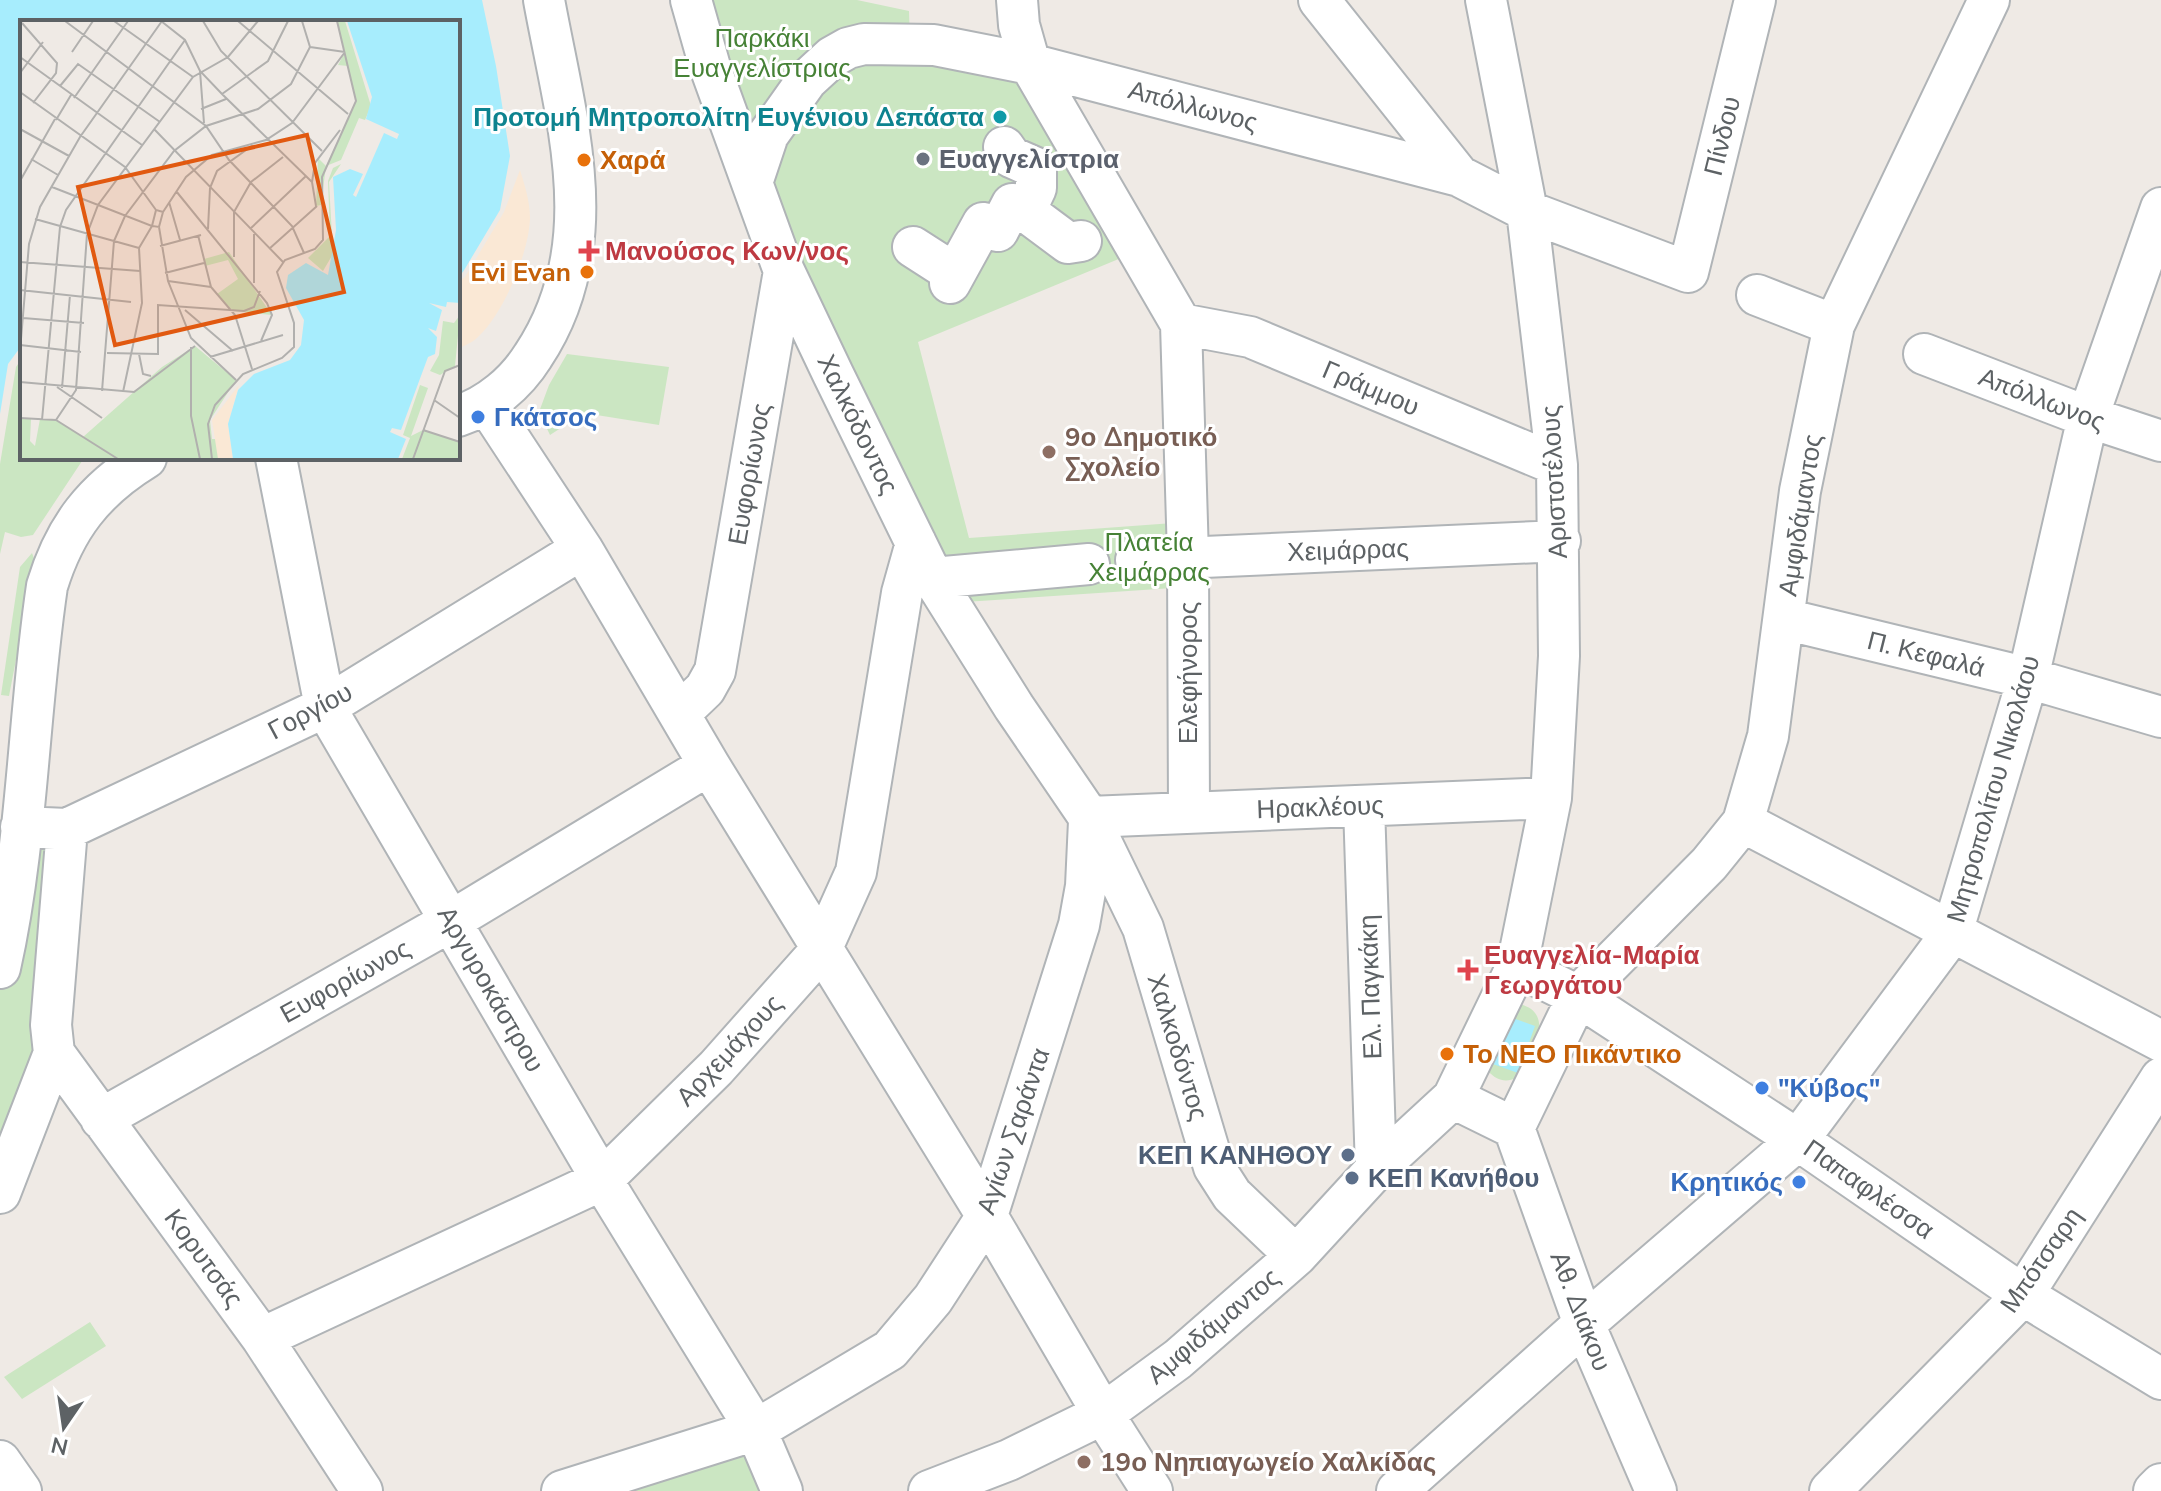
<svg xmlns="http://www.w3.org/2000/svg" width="2161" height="1491" font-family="'Nunito Sans',sans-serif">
<rect width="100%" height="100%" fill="#efeae5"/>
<path fill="#cbe6c2" d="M 691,0 L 857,0 L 909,11 L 910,44 L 1030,64 L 1138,251 L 918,342 L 969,538 L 1187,522 L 1188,587 L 949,603 L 933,578 Z
M 567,354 L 669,367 L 659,425 L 584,413 L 550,435 L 539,412 L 549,385 Z
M 22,358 L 22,458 L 84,458 L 33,535 L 21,537 L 5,532 L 0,554 L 0,464 L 16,367 Z
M 32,553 L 35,561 L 9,696 L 1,695 L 20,567 Z
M 21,827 L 67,829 L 51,1025 L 0,1192 L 0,968 Z
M 1516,1004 C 1532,1005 1541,1015 1539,1031 L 1519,1077 C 1506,1083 1497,1081 1488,1071 Z
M 90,1322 L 106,1346 L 22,1399 L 4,1377 Z
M 756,1430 L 782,1491 L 562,1491 Z"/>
<path fill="#fae8d5" d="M 520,170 C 525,186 530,202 530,218 C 529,253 504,312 479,336 C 474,342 465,345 458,349 L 458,282 L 465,277 L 504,212 Z"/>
<path fill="#a7edfd" d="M 0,0 L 482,0 L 496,66 L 510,156 L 500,210 L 463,272 L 458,276 L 458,22 L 22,22 L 22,345 L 8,364 L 0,414 Z
M 1507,1016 L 1535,1026 L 1518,1073 L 1490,1063 Z"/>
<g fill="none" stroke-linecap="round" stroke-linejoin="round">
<defs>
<path id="minor" d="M 691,0 L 710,67 L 784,271 L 833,374 L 933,578 L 1014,707 L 1089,817 L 1143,928 L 1214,1167 L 1232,1195 L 1296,1256
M 1017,0 L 1019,25 L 1030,64 L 1181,324 L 1188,556 L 1189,813
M 1319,0 L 1459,176
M 1486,0 L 1527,211 L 1557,465 L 1559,656 L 1551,798 L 1517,966
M 1989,0 L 1834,325 L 1800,491 L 1768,736 L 1743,822 L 1709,864 L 1578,996 L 1798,1140 L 2023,1295 L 2161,1379
M 752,183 L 768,135 L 807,80 L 832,57 L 848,48 L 864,44 L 934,45 L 1030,64 L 1459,176 L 1527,211 L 1688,272 L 1755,0
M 1025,211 L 1068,243 L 1081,241
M 913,247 L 955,274
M 950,283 L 983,223 L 998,231 L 1012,204 L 1025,211 L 1036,188 L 1036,168 L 1011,157 L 1004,147
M 1757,295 L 1834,325
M 1181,324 L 1250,337 L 1557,465
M 1924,354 L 2088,417 L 2161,441
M 486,403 L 582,549 L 709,765 L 987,1216 L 1103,1414 L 1152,1491
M 458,416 C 489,406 516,383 533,356 C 607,245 566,121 544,0
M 276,458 L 325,707 L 602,1180 L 756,1430 L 782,1491
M 1136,560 L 1560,541
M 933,578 L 1089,564
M 1784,619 L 2028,678 L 2161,717
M 680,713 L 705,689 L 715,671 L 784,271
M 1364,806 L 1376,1169
M 1089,817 L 1551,798
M 1743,822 L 2161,1041
M 21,827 L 67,829 L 325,707 L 582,549
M 67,829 L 51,1025 L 54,1053 L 262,1338 L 362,1491
M 1517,966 L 1578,996 L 1514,1128 L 1453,1098 Z
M 0,968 C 28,843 28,713 47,586 C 65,527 94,490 146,458
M 101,1119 L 451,921 L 709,765
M 1514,1128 L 1584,1324 L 1656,1491
M 0,1193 L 54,1053
M 262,1338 L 602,1180 L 716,1068 L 821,950 L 856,872 L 902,593 L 916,543
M 0,1461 L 21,1491
M 562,1491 L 756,1430 L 890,1350 L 933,1299 L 987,1216 L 1079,925 L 1086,886 L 1089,821
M 929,1491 L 1009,1460 L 1103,1414 L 1178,1359 L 1296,1256 L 1376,1169 L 1453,1098
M 1397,1491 L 1584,1324 L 1798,1140 L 1952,933 L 2028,678 L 2088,417 L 2161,208
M 1830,1491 L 2023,1295 L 2161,1078
M 2154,1491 L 2161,1484"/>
</defs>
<use href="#minor" stroke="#b0b4b7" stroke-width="44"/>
<use href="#minor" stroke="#fff" stroke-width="40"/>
</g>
<circle fill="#0f9aa8" stroke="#fff" stroke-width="3" cx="1000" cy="117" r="8"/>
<circle fill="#6b7280" stroke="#fff" stroke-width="3" cx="923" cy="159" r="8"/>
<g fill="#e8710a" stroke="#fff" stroke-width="3">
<circle cx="584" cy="160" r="8"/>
<circle cx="587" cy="272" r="8"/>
<circle cx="1447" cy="1054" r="8"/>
</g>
<g fill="#e0444e" stroke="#fff" stroke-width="3">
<path d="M585 239h8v8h8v8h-8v8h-8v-8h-8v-8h8z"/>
<path d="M1464 958h8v8h8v8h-8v8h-8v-8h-8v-8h8z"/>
</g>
<g fill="#3f7fe0" stroke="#fff" stroke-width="3">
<circle cx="478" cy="417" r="8"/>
<circle cx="1762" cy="1088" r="8"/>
<circle cx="1799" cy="1182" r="8"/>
</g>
<g fill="#8d6e63" stroke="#fff" stroke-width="3">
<circle cx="1049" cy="452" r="8"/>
<circle cx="1084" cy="1462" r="8"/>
</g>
<g fill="#5c6f8a" stroke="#fff" stroke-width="3">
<circle cx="1348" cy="1155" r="8"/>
<circle cx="1352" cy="1178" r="8"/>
</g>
<g text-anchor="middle" stroke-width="6" stroke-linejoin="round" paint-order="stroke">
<g font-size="26" fill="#468236" stroke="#fff">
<text x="762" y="47">Παρκάκι<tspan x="762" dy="30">Ευαγγελίστριας</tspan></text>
<text x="1149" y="551">Πλατεία<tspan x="1149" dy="30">Χειμάρρας</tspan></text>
</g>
<g font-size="26" fill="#5d6265" stroke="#fff">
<text transform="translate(1193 106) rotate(15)" y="9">Απόλλωνος</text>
<text transform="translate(1722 136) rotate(-76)" y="9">Πίνδου</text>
<text transform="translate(1371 388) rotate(23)" y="9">Γράμμου</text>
<text transform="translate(2042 399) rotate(21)" y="9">Απόλλωνος</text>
<text transform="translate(858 424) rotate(64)" y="9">Χαλκόδοντος</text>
<text transform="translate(749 474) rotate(-80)" y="9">Ευφορίωνος</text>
<text transform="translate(1554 482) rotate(-93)" y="9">Αριστοτέλους</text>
<text transform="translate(1800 515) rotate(-81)" y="9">Αμφιδάμαντος</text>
<text transform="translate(1348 550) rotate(-2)" y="9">Χειμάρρας</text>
<text transform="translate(1926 654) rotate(14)" y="9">Π. Κεφαλά</text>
<text transform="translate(1188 673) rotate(-90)" y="9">Ελεφήνορος</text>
<text transform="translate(310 711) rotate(-28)" y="9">Γοργίου</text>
<text transform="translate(1993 789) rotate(-74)" y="9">Μητροπολίτου Νικολάου</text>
<text transform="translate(1320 807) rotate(-2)" y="9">Ηρακλέους</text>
<text transform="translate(345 981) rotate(-29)" y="9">Ευφορίωνος</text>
<text transform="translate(1370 987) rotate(-92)" y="9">Ελ. Παγκάκη</text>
<text transform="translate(491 989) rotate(60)" y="9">Αργυροκάστρου</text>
<text transform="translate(1178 1047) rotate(73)" y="9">Χαλκοδόντος</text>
<text transform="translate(729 1050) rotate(-47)" y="9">Αρχεμάχους</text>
<text transform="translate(1013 1131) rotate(-71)" y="9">Αγίων Σαράντα</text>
<text transform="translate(1869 1189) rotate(35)" y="9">Παπαφλέσσα</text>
<text transform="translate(204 1258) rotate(54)" y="9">Κορυτσάς</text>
<text transform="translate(2041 1260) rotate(-55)" y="9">Μπότσαρη</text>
<text transform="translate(1581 1311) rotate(69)" y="9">Αθ. Διάκου</text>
<text transform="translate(1213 1326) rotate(-40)" y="9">Αμφιδάμαντος</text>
</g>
<g font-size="26" font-weight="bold" fill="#0d838f" stroke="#fff" text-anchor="end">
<text x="984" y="126">Προτομή Μητροπολίτη Ευγένιου Δεπάστα</text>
</g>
<g font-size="26" font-weight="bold" fill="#5b616d" stroke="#fff" text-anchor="start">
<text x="939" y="168">Ευαγγελίστρια</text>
</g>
<g font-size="26" font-weight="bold" fill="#c56008" stroke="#fff" text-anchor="start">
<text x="600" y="169">Χαρά</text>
<text x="571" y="281" text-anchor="end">Evi Evan</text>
<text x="1463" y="1063">Το ΝΕΟ Πικάντικο</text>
</g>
<g font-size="26" font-weight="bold" fill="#be3a42" stroke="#fff" text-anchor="start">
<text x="605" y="260">Μανούσος Κων/νος</text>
<text x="1484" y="964">Ευαγγελία-Μαρία<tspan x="1484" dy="30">Γεωργάτου</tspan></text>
</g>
<g font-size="26" font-weight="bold" fill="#366cbe" stroke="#fff" text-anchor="start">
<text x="494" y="426">Γκάτσος</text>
<text x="1778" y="1097">"Κύβος"</text>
<text x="1783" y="1191" text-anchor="end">Κρητικός</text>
</g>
<g font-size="26" font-weight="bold" fill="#785e54" stroke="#fff" text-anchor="start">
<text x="1065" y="446">9ο Δημοτικό<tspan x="1065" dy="30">Σχολείο</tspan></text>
<text x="1100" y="1471">19ο Νηπιαγωγείο Χαλκίδας</text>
</g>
<g font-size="26" font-weight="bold" fill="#4e5e75" stroke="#fff" text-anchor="end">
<text x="1332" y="1164">ΚΕΠ ΚΑΝΗΘΟΥ</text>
<text x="1368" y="1187" text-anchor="start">ΚΕΠ Κανήθου</text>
</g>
</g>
<g transform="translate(20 20)">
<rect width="440" height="440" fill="#efeae5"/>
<path d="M 317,1 L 325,1 L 351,86 L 345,100 L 339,98 L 321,140 L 306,146 L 301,185 L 296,186 L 298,138 L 306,146 L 336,81 L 328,46 L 318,45 L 325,32 ZM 321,144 L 309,162 L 313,234 L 303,251 L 288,238 L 310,216 L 308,161 L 313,148 ZM 209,232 L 252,295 L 213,291 L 197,274 L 218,259 L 208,240 L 185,246 L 184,239 ZM 440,295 L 435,346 L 420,355 L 410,351 L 419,335 L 423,301 L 434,303 ZM 175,326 L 216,360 L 190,400 L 192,419 L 202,419 L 205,439 L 0,439 L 0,398 L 11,399 L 10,421 L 15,426 L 20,399 L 36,400 L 63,417 L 142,347 ZM 400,365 L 408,368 L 391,416 L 403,410 L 440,422 L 440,439 L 382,439 L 390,418 L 383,415 Z" fill="#cbe6c2"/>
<path d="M 219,365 L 208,404 L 213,439 L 198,439 L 192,400 Z" fill="#fae8d5"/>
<path d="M 327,1 L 440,1 L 440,283 L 427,282 L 426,287 L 409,283 L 422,290 L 416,311 L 408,308 L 417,317 L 415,334 L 408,337 L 381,410 L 372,408 L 370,412 L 386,419 L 378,439 L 213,439 L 208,404 L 218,370 L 234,354 L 270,340 L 281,325 L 284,300 L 266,268 L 268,255 L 286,243 L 308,255 L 316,210 L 313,157 L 330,149 L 343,154 L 333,175 L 336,177 L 364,113 L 377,119 L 379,114 L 346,99 L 352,77 Z" fill="#a7edfd"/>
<path fill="none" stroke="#b1b0ae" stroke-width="2" d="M 45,1 L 186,106 L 209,140 L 272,206 L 284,233M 94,1 L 173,57M 141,1 L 165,20 L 180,51 L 202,74 L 292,162 L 296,186M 183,1 L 201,31 L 302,131M 218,1 L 328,94M 2,3 L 37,43 L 36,53 L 13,83M 290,27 L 325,32M 52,32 L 73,1M 0,37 L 122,125M 180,51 L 184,103M 0,53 L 23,22M 40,66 L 58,44 L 140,102M 0,72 L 105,147 L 136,190 L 143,192 L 139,207 L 132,206 L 136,190M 202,74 L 248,41 L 268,1M 54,78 L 108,1M 181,89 L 206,79M 36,100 L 51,75M 0,109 L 49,136M 134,109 L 263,242M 11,139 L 38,155M 0,161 L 35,99M 292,162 L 295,143 L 320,110M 32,167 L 132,206 L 119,228 L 122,283 L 103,372M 156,171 L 247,283 L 252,295 L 241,321M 149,182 L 160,220M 143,192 L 166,157 L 192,135 L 246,120 L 272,103 L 325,32M 15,199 L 119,228M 139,207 L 148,261 L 171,318 L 216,360M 188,209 L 190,168 L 197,151 L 233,125M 230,209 L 286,156M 178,215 L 191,267 L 215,295 L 232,349M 140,226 L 181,215M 249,229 L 297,186M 214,237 L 214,192 L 231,162 L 263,137M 0,242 L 120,251M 145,253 L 184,243M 148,261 L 191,267M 234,263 L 234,214M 0,270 L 111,282M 165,290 L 213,331M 3,298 L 64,303M 0,325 L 61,332M 171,327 L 171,396 L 180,439M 0,331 L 9,224 L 20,187 L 60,117 L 142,1M 87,333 L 138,334 L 138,285 L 224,291 L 234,287 L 240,271M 119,334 L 123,354 L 131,356M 190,337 L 263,315M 0,362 L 114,372 L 175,326M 37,367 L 82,398M 42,368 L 50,275M 82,371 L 94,221 L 105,196 L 154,131 L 186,106 L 238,89 L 271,64 L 290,27 L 282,1M 414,380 L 440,398M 0,398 L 36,400M 22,400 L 40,207 L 46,190 L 165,20M 36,400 L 56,370 L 67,214 L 78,185 L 173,57 L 208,37 L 238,1M 36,400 L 98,439M 403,410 L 440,422M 192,439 L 188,404 L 195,385 L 223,354 L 262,338 L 274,327 L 274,303 L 257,252 L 265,240 L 295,229 L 303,220 L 302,157 L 336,81 L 317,1M 393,439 L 425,351 L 440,345"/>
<path fill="#e15910" fill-opacity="0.15" stroke="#e15910" stroke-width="4" d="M 287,115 L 324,272 L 95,325 L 58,167 Z"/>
<rect width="440" height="440" fill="none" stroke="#5d6265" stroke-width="4"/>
</g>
<g transform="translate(64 1427) rotate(193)" stroke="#ffffff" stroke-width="6" paint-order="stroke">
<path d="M0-6L14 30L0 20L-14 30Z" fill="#5d6265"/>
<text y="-12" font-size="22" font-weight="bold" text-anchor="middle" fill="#5d6265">N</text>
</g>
</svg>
